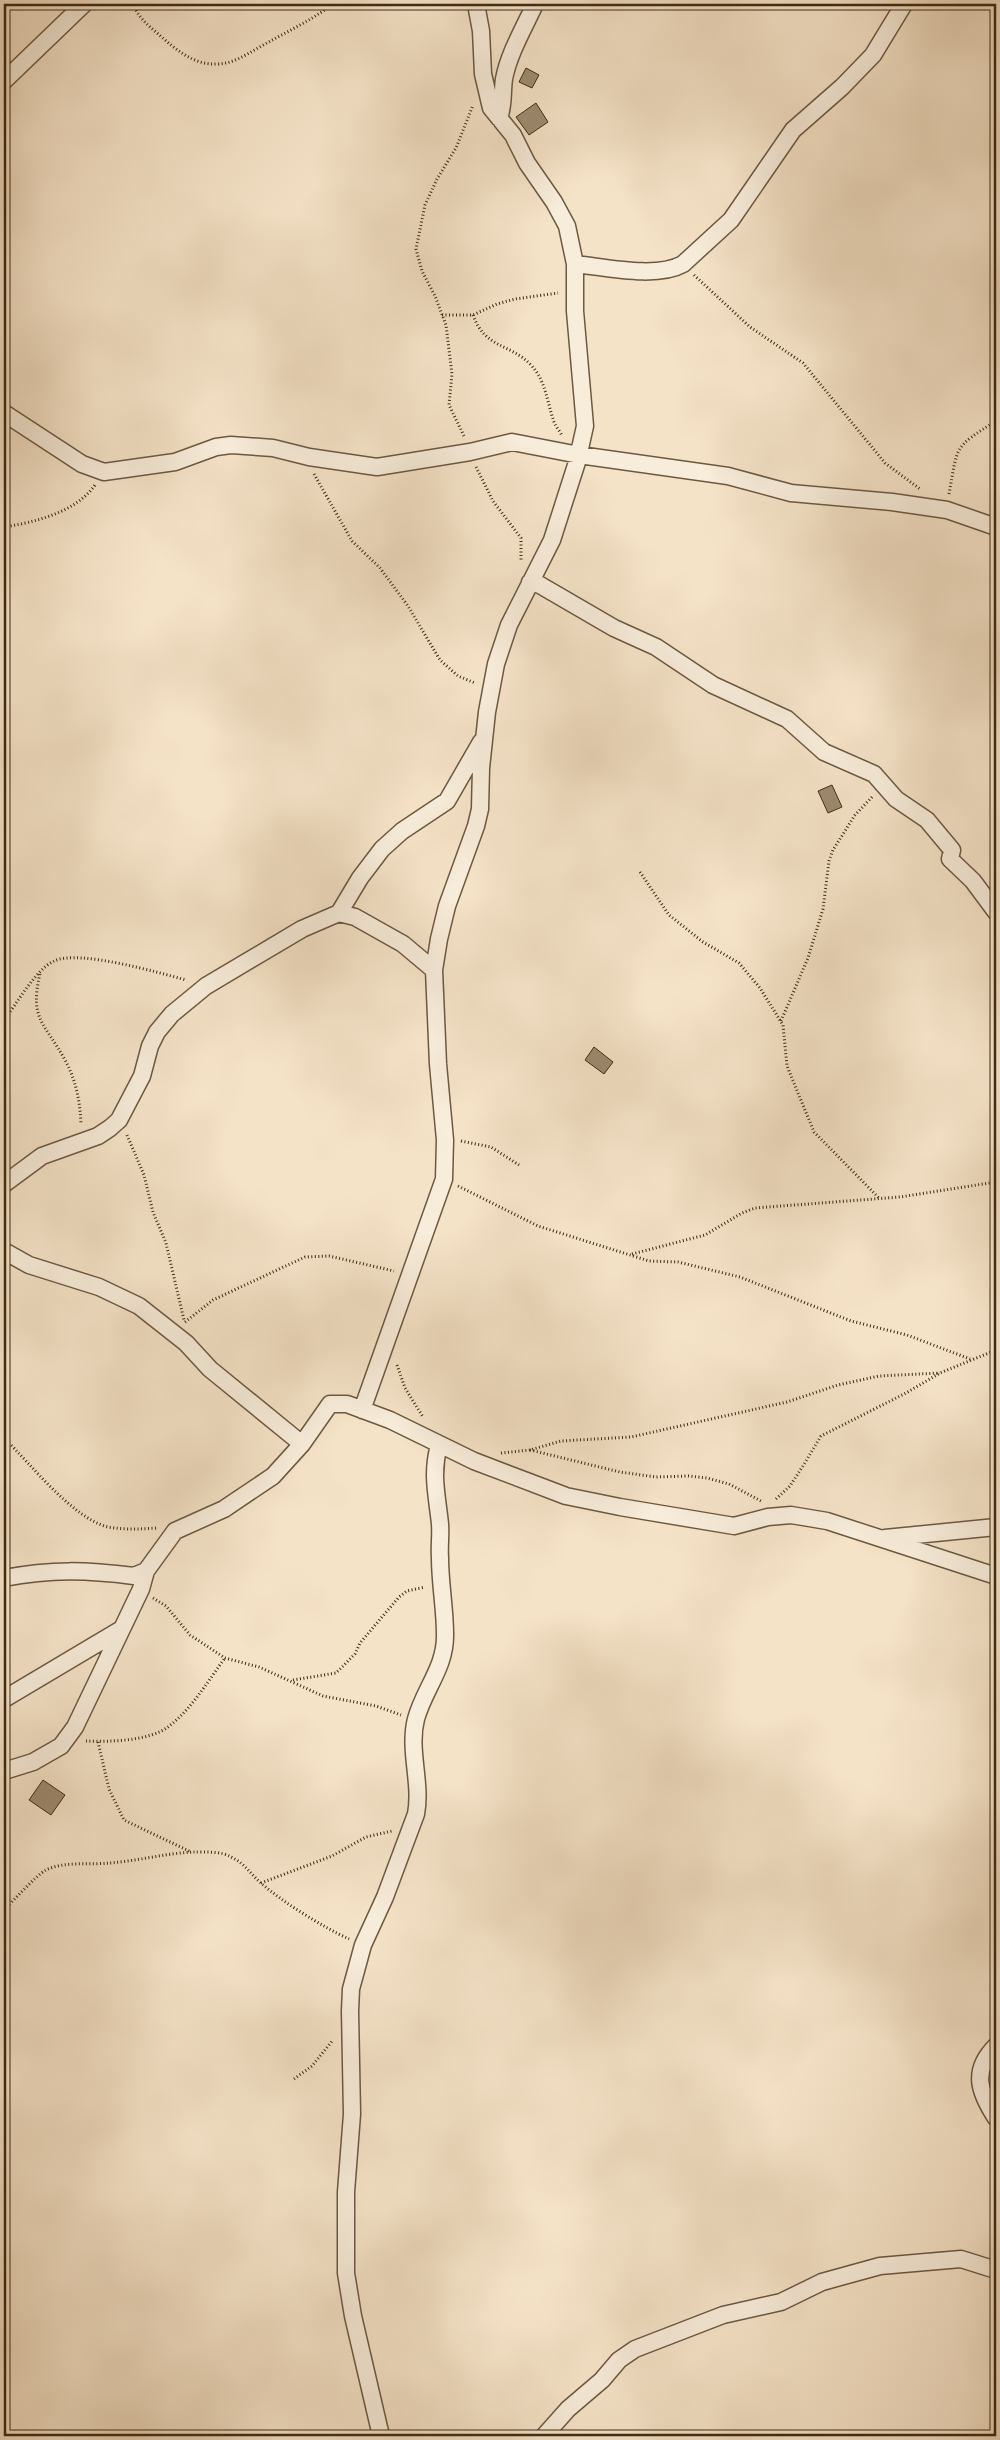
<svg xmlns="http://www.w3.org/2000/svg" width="1000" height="2440" font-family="'IM FELL English',serif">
<rect width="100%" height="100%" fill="#f5e3c8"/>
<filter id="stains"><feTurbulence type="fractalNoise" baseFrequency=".004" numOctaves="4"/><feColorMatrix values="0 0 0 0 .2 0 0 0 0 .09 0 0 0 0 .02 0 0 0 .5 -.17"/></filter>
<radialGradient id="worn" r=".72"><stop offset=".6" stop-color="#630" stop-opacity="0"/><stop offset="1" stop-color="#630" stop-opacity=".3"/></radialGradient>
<path fill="#9e8b72" stroke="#3f2b14" d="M 526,68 L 539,75 L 532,88 L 519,82 Z
M 536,103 L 548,122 L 529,135 L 516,117 Z
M 832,785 L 842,807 L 828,813 L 818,791 Z
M 594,1047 L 613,1062 L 604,1074 L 585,1060 Z
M 43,1780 L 65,1795 L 51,1815 L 29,1800 Z"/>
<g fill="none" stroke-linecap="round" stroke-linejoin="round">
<defs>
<path id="street" d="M 4,81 L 84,4
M 499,118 C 504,105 502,93 504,79 C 509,53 524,28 535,4
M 575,264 C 605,267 656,279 683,264 L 731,220 L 793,130 L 842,87 L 873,55 L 904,4
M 4,413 L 82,464 L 104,472 L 175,462 L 216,447 L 231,445 L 273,448 L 309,457 L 377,467 L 470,452 L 512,442 L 579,455 L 728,476 L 791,493 L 892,502 L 947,510 L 996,527
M 530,582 L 540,585 L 614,628 L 656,647 L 713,685 L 787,719 L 824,752 L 874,774 L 896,799 L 927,820 L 952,850 L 950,859 L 973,881 L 996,912
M 339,913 L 360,878 L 382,849 L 402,831 L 447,801 L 481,742
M 4,1184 L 42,1156 L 98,1136 L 110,1128 L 119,1120 L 142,1076 L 150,1046 L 157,1032 L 172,1014 L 206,986 L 302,929 L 339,913 L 355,917 L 403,944 L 434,970
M 4,1251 L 29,1265 L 99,1287 L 139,1306 L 186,1343 L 210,1369 L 302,1444
M 362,1410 L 444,1179 L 445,1140 L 438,1064 L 434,970 L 439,939 L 447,906 L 476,826 L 480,809 L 481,768 L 487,712 L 496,664 L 509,625 L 552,540 L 577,462 L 585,426 L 575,311 L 575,264 L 567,226 L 554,202 L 527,163 L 513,135 L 491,108 L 483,74 L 481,31 L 476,4
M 885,1538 L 996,1527
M 4,1578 C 52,1569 86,1570 134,1576 L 146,1571 L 175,1531 L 224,1509 L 273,1476 L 302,1444 L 330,1404 L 347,1404 L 390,1420 L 474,1461 L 566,1496 L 620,1507 L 734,1526 L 768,1517 L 791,1515 L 827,1521 L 996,1576
M 4,1699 L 120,1630
M 4,1771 L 33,1762 L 61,1746 L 75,1727 L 141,1589 L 146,1571
M 996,2046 C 971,2071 979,2092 996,2118
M 381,2436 L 353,2316 L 346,2273 L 346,2192 L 352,2114 L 350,2011 L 351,1989 L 363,1945 L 385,1897 L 416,1814 C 422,1783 408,1750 416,1719 C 424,1689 446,1667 445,1634 C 445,1609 440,1583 440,1558 C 439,1547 441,1535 440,1524 C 437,1494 431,1475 439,1445
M 544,2436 L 568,2409 L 602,2380 L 619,2360 L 635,2349 L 723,2315 L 781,2302 L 822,2282 L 880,2266 L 961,2259 L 996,2270"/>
</defs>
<use href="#street" stroke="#6c5941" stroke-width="19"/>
<path stroke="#3f2b14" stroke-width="3" stroke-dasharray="1 2.5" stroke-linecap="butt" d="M 133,4 C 140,21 152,28 165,40 C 179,52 196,65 216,64 C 232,64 244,56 258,48 C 284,33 309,22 333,4
M 694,275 L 750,327 L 803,363 L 885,463 L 920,489
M 442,315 L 473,315 L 497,304 L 515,299 L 558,293
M 473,315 C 485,349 510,343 531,365 C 546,381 547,402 554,422 C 556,427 560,431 562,436
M 464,436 L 449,405 L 452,374 L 446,325 L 435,296 L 422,271 L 416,249 L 425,205 L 437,179 L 456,148 L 473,105
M 476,467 L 493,501 L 521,538 L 521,562
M 314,474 L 352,541 L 380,568 L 408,606 L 440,660 L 458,676 L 475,683
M 949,494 C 958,445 953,448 996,421
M 4,527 C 36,522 76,512 95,485
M 640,872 L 669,915 L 703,942 L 739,963 L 760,988 L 783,1025 L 787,1066 L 814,1132 L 880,1199
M 40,974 C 29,1020 45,1023 65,1060 C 76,1080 80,1101 81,1124
M 4,1020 C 17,1004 35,970 54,961 C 78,949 160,973 186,980
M 781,1021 L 808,958 L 823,909 L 829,861 L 833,850 L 855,815 L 873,796
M 127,1135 L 144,1175 L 153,1212 L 166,1243 L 184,1320
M 461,1141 L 491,1147 L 519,1165
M 458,1186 L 538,1226 L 649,1261 L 678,1262 L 740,1277 L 851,1321 L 907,1335 L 970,1359
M 632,1254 L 705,1235 L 742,1213 L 755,1208 L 900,1197 L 996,1182
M 185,1322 L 213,1300 L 305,1257 L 329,1256 L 394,1271
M 397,1365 L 405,1388 L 423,1417
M 4,1438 C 31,1464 72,1518 108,1527 C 125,1530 141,1529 158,1528
M 530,1450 L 620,1472 L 656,1477 L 688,1476 L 707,1478 L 729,1484 L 761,1501
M 501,1453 L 530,1450 L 561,1441 L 631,1437 L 787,1402 L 838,1385 L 879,1376 L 940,1373
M 776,1499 L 790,1486 L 803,1466 L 821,1436 L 906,1393 L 940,1373 L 996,1350
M 153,1598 L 166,1606 L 190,1635 L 225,1658 L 259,1667 L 323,1696 L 376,1706 L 401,1715
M 293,1680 L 336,1673 L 355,1654 L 360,1643 L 399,1597 L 407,1591 L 425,1587
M 86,1741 C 110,1742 149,1741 168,1727 C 191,1710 208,1681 225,1658
M 98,1742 L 109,1789 L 124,1820 L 191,1852
M 261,1883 L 332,1856 L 366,1837 L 392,1831
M 4,1909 C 16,1899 34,1877 46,1870 C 64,1861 91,1865 110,1863 C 137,1861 167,1853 194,1852 C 204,1852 222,1851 231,1857 C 246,1864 251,1875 262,1884 C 284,1903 323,1927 349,1939
M 294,2079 L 312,2066 L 333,2040"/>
<use href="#street" stroke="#f8eddb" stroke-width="16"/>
</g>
<rect width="1000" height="2440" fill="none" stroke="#f5e3c8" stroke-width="20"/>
<rect x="5" y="5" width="990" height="2430" fill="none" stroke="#3f2b14" stroke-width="2.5"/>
<rect x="10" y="10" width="980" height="2420" fill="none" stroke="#3f2b14"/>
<rect width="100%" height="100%" filter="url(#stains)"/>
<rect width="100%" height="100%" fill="url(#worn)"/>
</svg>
